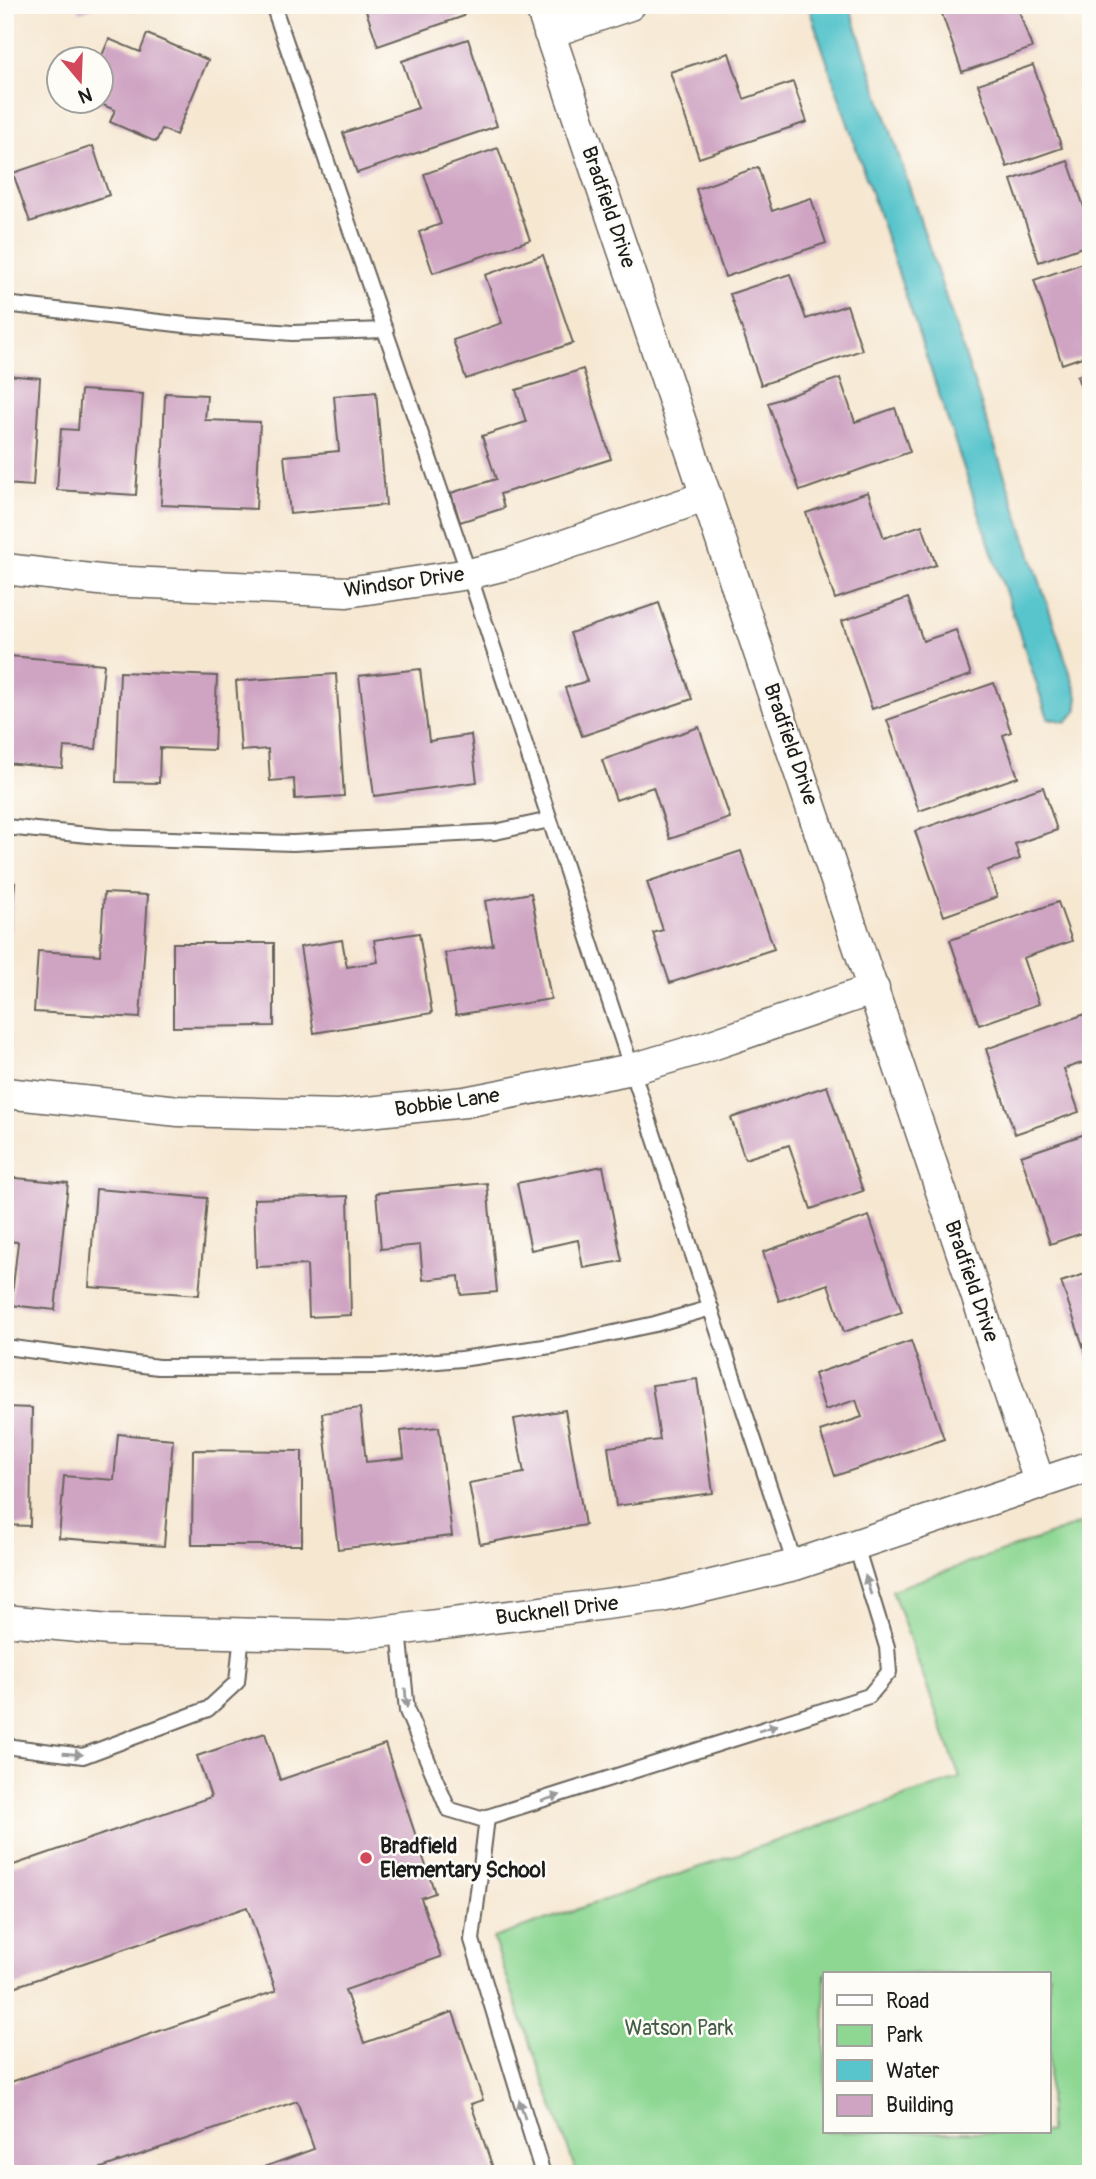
<svg xmlns="http://www.w3.org/2000/svg" width="1096" height="2179" font-family="Pangolin,sans-serif">
<rect width="100%" height="100%" fill="#fdfcf7"/>
<filter id="ink" filterUnits="userSpaceOnUse"><feTurbulence type="fractalNoise" baseFrequency=".0143" numOctaves="2"/><feDisplacementMap in="SourceGraphic" scale="14" xChannelSelector="R" yChannelSelector="G"/><feConvolveMatrix kernelMatrix="1 2 1 2 8 2 1 2 1" color-interpolation-filters="sRGB"/></filter>
<filter id="wash" filterUnits="userSpaceOnUse"><feTurbulence type="fractalNoise" baseFrequency=".00686" numOctaves="4" result="noise"/><feDisplacementMap in="SourceGraphic" scale="28" xChannelSelector="R" yChannelSelector="G"/><feGaussianBlur stdDeviation="1.57" result="paint"/><feColorMatrix in="noise" values="0 0 0 0 0 0 0 0 0 0 0 0 0 0 0 0 0 1.4 0 .05"/><feComposite in="paint" operator="in"/></filter>
<g filter="url(#wash)">
<rect width="100%" height="100%" fill="#f6e7d1"/>
<path fill="#8dd793" stroke="#547a58" stroke-width="2" fill-rule="evenodd" d="M 1091,1520 L 1091,2174 L 577,2174 L 493,1938 L 960,1778 L 892,1590 ZM 825,1974 L 1049,1974 L 1049,2132 L 825,2132 Z"/>
<path fill="#58c5cc" stroke="#3a7074" stroke-width="2" d="M 808,5 L 849,5 L 1078,697 L 1076,712 L 1066,722 L 1048,718 Z"/>
<g id="blocks">
<path fill="#cfa4c3" d="M 77,5 L 97,5 L 97,6 L 80,12 Z
M 364,5 L 461,5 L 464,16 L 378,46 Z
M 939,5 L 1001,5 L 1002,8 L 1017,5 L 1032,48 L 962,72 Z
M 147,34 L 208,60 L 176,135 L 162,129 L 156,142 L 110,122 L 115,110 L 96,102 L 102,102 L 100,60 L 109,39 L 140,52 Z
M 468,39 L 497,126 L 357,173 L 343,133 L 418,108 L 402,61 Z
M 729,53 L 744,99 L 793,82 L 807,122 L 699,158 L 670,72 Z
M 1033,65 L 1062,148 L 1007,167 L 978,84 Z
M 93,146 L 109,195 L 30,222 L 13,173 Z
M 498,148 L 530,240 L 433,273 L 419,232 L 441,224 L 424,174 Z
M 1068,161 L 1091,227 L 1091,244 L 1039,262 L 1011,180 Z
M 758,167 L 772,211 L 811,198 L 826,243 L 725,277 L 696,189 Z
M 543,255 L 573,343 L 466,379 L 453,340 L 502,323 L 485,275 Z
M 1086,262 L 1091,275 L 1091,354 L 1062,364 L 1034,280 Z
M 790,274 L 806,319 L 847,305 L 862,350 L 761,385 L 730,294 Z
M 583,369 L 611,459 L 500,494 L 504,508 L 460,522 L 451,493 L 496,479 L 482,436 L 526,422 L 516,390 Z
M 1091,371 L 1091,415 L 1090,415 L 1077,376 Z
M 5,375 L 40,378 L 33,486 L 5,484 Z
M 840,378 L 855,422 L 895,408 L 910,452 L 800,491 L 768,403 Z
M 81,390 L 143,394 L 136,495 L 57,490 L 61,429 L 78,430 Z
M 376,392 L 386,505 L 290,514 L 284,456 L 339,451 L 334,396 Z
M 165,393 L 207,395 L 205,420 L 260,422 L 256,509 L 161,505 Z
M 868,492 L 884,538 L 922,525 L 936,565 L 835,599 L 806,513 Z
M 908,598 L 923,641 L 956,630 L 971,675 L 872,709 L 842,621 Z
M 659,603 L 692,699 L 582,736 L 565,688 L 587,681 L 570,633 Z
M 9,656 L 104,664 L 96,749 L 64,747 L 62,768 L 5,763 L 5,693 Z
M 420,669 L 429,741 L 471,735 L 477,782 L 374,796 L 359,676 Z
M 120,672 L 217,676 L 214,750 L 160,748 L 159,783 L 116,782 Z
M 336,674 L 344,796 L 295,799 L 294,779 L 270,781 L 268,749 L 241,751 L 236,681 Z
M 994,683 L 1011,732 L 1003,735 L 1018,777 L 919,811 L 887,720 Z
M 699,727 L 730,818 L 670,839 L 653,787 L 616,800 L 602,760 Z
M 1043,787 L 1057,830 L 1015,844 L 1020,859 L 988,870 L 997,897 L 944,916 L 915,831 Z
M 741,851 L 774,949 L 670,983 L 653,933 L 663,930 L 647,882 Z
M 5,882 L 15,883 L 7,958 L 5,957 Z
M 104,893 L 148,895 L 140,1018 L 34,1012 L 38,951 L 100,955 Z
M 531,893 L 551,999 L 456,1015 L 445,953 L 493,945 L 485,901 Z
M 1058,902 L 1072,941 L 1023,958 L 1039,1004 L 979,1025 L 950,940 Z
M 419,933 L 432,1013 L 314,1033 L 300,947 L 342,940 L 347,967 L 378,962 L 374,940 Z
M 173,943 L 274,943 L 274,1026 L 173,1027 Z
M 1091,1012 L 1091,1060 L 1064,1069 L 1079,1112 L 1015,1134 L 986,1049 Z
M 827,1086 L 863,1191 L 811,1209 L 789,1145 L 745,1159 L 731,1118 Z
M 1091,1132 L 1091,1230 L 1050,1244 L 1021,1156 Z
M 603,1166 L 622,1261 L 583,1268 L 578,1240 L 531,1250 L 517,1183 Z
M 5,1177 L 68,1183 L 55,1310 L 11,1305 L 18,1242 L 5,1241 Z
M 487,1183 L 497,1292 L 461,1295 L 459,1276 L 423,1280 L 420,1245 L 381,1249 L 376,1193 Z
M 96,1189 L 207,1198 L 199,1295 L 89,1287 Z
M 348,1196 L 351,1315 L 309,1317 L 307,1265 L 256,1267 L 254,1199 Z
M 869,1216 L 902,1312 L 844,1332 L 828,1284 L 779,1301 L 763,1252 Z
M 1091,1272 L 1091,1366 L 1090,1366 L 1061,1282 Z
M 911,1341 L 944,1439 L 835,1476 L 820,1431 L 862,1417 L 856,1400 L 825,1410 L 814,1374 Z
M 697,1379 L 713,1493 L 616,1506 L 608,1447 L 660,1440 L 652,1385 Z
M 5,1407 L 32,1408 L 30,1526 L 5,1525 Z
M 360,1408 L 366,1462 L 404,1458 L 401,1431 L 439,1427 L 452,1536 L 338,1549 L 322,1413 Z
M 565,1410 L 585,1525 L 480,1544 L 469,1483 L 524,1473 L 514,1419 Z
M 118,1434 L 173,1439 L 164,1546 L 59,1538 L 64,1476 L 114,1480 Z
M 193,1450 L 302,1451 L 302,1545 L 192,1545 Z
M 265,1733 L 280,1780 L 385,1744 L 435,1893 L 421,1898 L 441,1957 L 345,1990 L 364,2043 L 453,2012 L 483,2100 L 471,2104 L 495,2174 L 245,2174 L 314,2149 L 297,2101 L 84,2174 L 14,2174 L 5,2153 L 5,2084 L 276,1991 L 247,1907 L 5,1990 L 5,1868 L 211,1797 L 197,1756 Z"/>
</g>
</g>
<g filter="url(#ink)">
<use href="#blocks" fill-opacity="0" stroke="#68635b" stroke-width="2"/>
<g fill="none" stroke-linecap="round" stroke-linejoin="round">
<defs>
<path id="service" d="M 273,5 L 469,574 L 795,1565
M 5,304 L 185,325 L 292,333 L 386,330
M 5,827 L 109,837 L 293,843 L 495,832 L 550,820
M 5,1347 L 158,1367 L 382,1366 L 461,1359 L 558,1345 L 655,1324 L 711,1308
M 399,1630 L 407,1711 L 448,1809 L 481,1819 L 869,1696 L 889,1672 L 887,1647 L 856,1546
M 5,1746 L 83,1756 L 208,1709 L 237,1682 L 242,1633
M 487,1818 L 472,1940 L 543,2174"/>
<path id="minor" d="M 540,5 L 1040,1484
M 549,33 L 630,5
M 5,569 L 108,581 L 347,592 L 469,574 L 509,564 L 707,496
M 5,1093 L 179,1111 L 339,1115 L 465,1102 L 632,1069 L 706,1047 L 874,989
M 5,1620 L 109,1630 L 348,1636 L 662,1597 L 795,1565 L 1091,1466"/>
</defs>
<use href="#service" stroke="#68635b" stroke-width="18"/>
<use href="#minor" stroke="#68635b" stroke-width="33"/>
<use href="#service" stroke="#fff" stroke-width="14"/>
<use href="#minor" stroke="#fff" stroke-width="30"/>
</g>
<defs><path id="oneway-solid" d="M-6-.8H1V-3.2L6.5 0L1 3.2V.8H-6Z" transform="scale(1.75)"/></defs>
<g fill="#999">
<use href="#oneway-solid" transform="translate(868 1585) rotate(-107)"/>
<use href="#oneway-solid" transform="translate(406 1698) rotate(85)"/>
<use href="#oneway-solid" transform="translate(768 1728) rotate(-18)"/>
<use href="#oneway-solid" transform="translate(73 1754) rotate(4)"/>
<use href="#oneway-solid" transform="translate(551 1798) rotate(-18)"/>
<use href="#oneway-solid" transform="translate(522 2109) rotate(-107)"/>
</g>
</g>
<circle fill="#d1495b" stroke="#fdfcf7" stroke-width="2.5" cx="366" cy="1858" r="7"/>
<g text-anchor="middle" stroke-width="5" stroke-linejoin="round" paint-order="stroke">
<g font-size="21" fill="#1c1c1c" stroke="#fdfcf7">
<text transform="translate(609 207) rotate(71)" y="7">Bradfield Drive</text>
<text transform="translate(404 582) rotate(-8)" y="7">Windsor Drive</text>
<text transform="translate(791 744) rotate(71)" y="7">Bradfield Drive</text>
<text transform="translate(447 1102) rotate(-8)" y="7">Bobbie Lane</text>
<text transform="translate(972 1281) rotate(71)" y="7">Bradfield Drive</text>
<text transform="translate(557 1610) rotate(-7)" y="7">Bucknell Drive</text>
</g>
<g font-size="21" font-weight="bold" fill="#1c1c1c" stroke="#fdfcf7" text-anchor="start">
<text x="380" y="1853">Bradfield<tspan x="380" dy="24">Elementary School</tspan></text>
</g>
<g font-size="21" fill="#445d46" stroke="#fdfcf7">
<text x="679" y="2035">Watson Park</text>
</g>
</g>
<rect width="1096" height="2179" fill="none" stroke="#fdfcf7" stroke-width="28"/>
<rect x="823" y="1972" width="228" height="161" fill="#fdfcf7" stroke="#a3a29f" stroke-width="2"/>
<rect x="837" y="1995" width="35" height="10" fill="#ffffff" stroke="#a3a29f" stroke-width="2"/>
<text x="886" y="2008" font-size="21" fill="#1c1c1c">Road</text>
<rect x="837" y="2025" width="35" height="21" fill="#8dd793" stroke="#a3a29f" stroke-width="2"/>
<text x="886" y="2042" font-size="21" fill="#1c1c1c">Park</text>
<rect x="837" y="2060" width="35" height="21" fill="#58c5cc" stroke="#a3a29f" stroke-width="2"/>
<text x="886" y="2078" font-size="21" fill="#1c1c1c">Water</text>
<rect x="837" y="2095" width="35" height="21" fill="#cfa4c3" stroke="#a3a29f" stroke-width="2"/>
<text x="886" y="2112" font-size="21" fill="#1c1c1c">Building</text>
<g transform="translate(80 80) rotate(161)"><circle r="33" fill="#fdfcf7" stroke="#a3a29f" stroke-width="2"/>
<path d="M0-5L12 26L0 18L-12 26Z" fill="#d1495b"/>
<text y="-10" font-size="19" font-weight="bold" text-anchor="middle" fill="#1c1c1c">N</text>
</g>
</svg>
